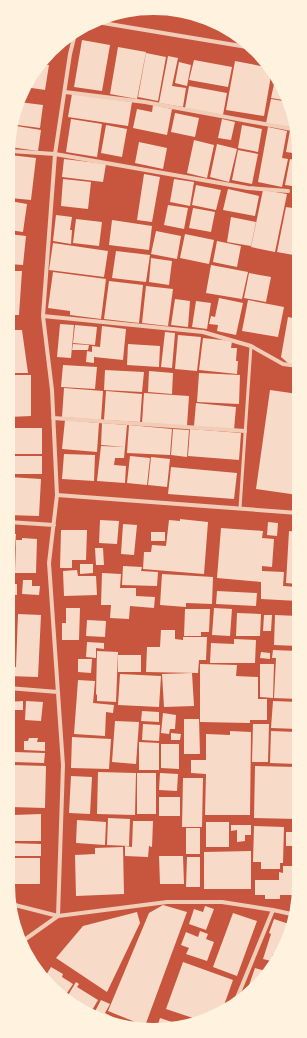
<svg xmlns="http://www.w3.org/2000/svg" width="307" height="1038" font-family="Rubik,sans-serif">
<rect width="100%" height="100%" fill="#c8553d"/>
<path fill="#f7dbc8" d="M 82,40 L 110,45 L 102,91 L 74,87 Z
M 118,47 L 146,52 L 137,99 L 110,94 Z
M 52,51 L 51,60 L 45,59 Z
M 146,53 L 166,57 L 158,101 L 138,97 Z
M 168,56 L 178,58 L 172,86 L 186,88 L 183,107 L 159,103 Z
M 194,60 L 232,67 L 228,87 L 189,80 Z
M 235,61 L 271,68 L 272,70 L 264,116 L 226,110 Z
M 179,62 L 191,65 L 187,86 L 175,83 Z
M 40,64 L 49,65 L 45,90 L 25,87 L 32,72 Z
M 276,75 L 285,89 L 289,101 L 271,98 Z
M 189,86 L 227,93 L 223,115 L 185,108 Z
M 72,94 L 132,102 L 128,126 L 68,117 Z
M 271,99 L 289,102 L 292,114 L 290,127 L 266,123 Z
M 19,102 L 43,105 L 40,128 L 10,124 Z
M 153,105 L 172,109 L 167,135 L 133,128 L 137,109 L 152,112 Z
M 175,113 L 199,118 L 195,137 L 171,132 Z
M 293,116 L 297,128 L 291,127 Z
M 71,119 L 102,124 L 97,157 L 66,152 Z
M 222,119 L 235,122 L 231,140 L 218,138 Z
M 10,125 L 41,130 L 38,151 L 10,147 Z
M 106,125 L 127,129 L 122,157 L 101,153 Z
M 242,125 L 262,129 L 258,152 L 238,148 Z
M 268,127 L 287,131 L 282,158 L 288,159 L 282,187 L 258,182 Z
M 290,130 L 298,131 L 299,154 L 286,152 Z
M 194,140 L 214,145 L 207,178 L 187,173 Z
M 139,142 L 167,148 L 163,169 L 135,163 Z
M 217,144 L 237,149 L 229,182 L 210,177 Z
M 238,150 L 258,154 L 252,184 L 232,180 Z
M 10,155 L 36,158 L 31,200 L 10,198 Z
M 64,159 L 106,164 L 103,182 L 62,177 Z
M 290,159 L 299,161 L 299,187 L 285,185 Z
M 144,174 L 160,177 L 152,222 L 137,220 Z
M 63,179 L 91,182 L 88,209 L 61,206 Z
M 174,179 L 194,182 L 190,206 L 170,202 Z
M 196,185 L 221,190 L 216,210 L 192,205 Z
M 228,189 L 259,196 L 255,216 L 223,210 Z
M 263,190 L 287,194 L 275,252 L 251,247 Z
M 10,201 L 27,204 L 23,232 L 9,230 Z
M 168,205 L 188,208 L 184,229 L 164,225 Z
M 286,207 L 299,209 L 299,256 L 277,252 Z
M 193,208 L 215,212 L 211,232 L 189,228 Z
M 56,215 L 72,217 L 70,230 L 72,230 L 71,244 L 53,241 Z
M 231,217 L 256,222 L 251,246 L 227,242 Z
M 76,219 L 102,222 L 99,246 L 73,243 Z
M 112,220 L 152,226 L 149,250 L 109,245 Z
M 156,231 L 181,236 L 177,259 L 151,254 Z
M 9,234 L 26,236 L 23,265 L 9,264 Z
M 185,234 L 214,240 L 209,264 L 180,258 Z
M 217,241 L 241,246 L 237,267 L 213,262 Z
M 53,243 L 108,251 L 104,277 L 49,270 Z
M 116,251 L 150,255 L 146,282 L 112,278 Z
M 151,258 L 172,261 L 169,285 L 149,282 Z
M 211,265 L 248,272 L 242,299 L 206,293 Z
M 9,271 L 22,271 L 19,315 L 9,315 Z
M 53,272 L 106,279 L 101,319 L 70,315 L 70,311 L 48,308 Z
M 249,273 L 271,277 L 266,302 L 244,298 Z
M 109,281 L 143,285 L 139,323 L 104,319 Z
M 146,286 L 173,289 L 168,326 L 142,323 Z
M 298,289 L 298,310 L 294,310 Z
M 219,298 L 243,303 L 236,335 L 217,331 L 218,325 L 209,324 L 211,316 L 215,317 Z
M 175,299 L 190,301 L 188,327 L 171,325 Z
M 248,300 L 284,307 L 278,337 L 242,331 Z
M 196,301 L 211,303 L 207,329 L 192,327 Z
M 288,317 L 298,319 L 298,365 L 288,363 L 281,357 Z
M 60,324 L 74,325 L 71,358 L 57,357 Z
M 75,325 L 97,327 L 95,345 L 73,343 Z
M 102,326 L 126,329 L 123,360 L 94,357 L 94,363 L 86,362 L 87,351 L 92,352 L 92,346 L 100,347 Z
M 9,330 L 22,330 L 28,373 L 9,373 Z
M 165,332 L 175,333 L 172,368 L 161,367 Z
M 178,335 L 201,337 L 197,371 L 175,369 Z
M 203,338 L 232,341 L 231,348 L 237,348 L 236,361 L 238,361 L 237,374 L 199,370 Z
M 73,344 L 89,345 L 88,350 L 72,350 Z
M 128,344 L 160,346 L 159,367 L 127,365 Z
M 63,365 L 97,367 L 95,389 L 61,387 Z
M 105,370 L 144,372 L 142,392 L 104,390 Z
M 149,371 L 173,373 L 172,394 L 148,392 Z
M 199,373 L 240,375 L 239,404 L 197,402 Z
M 9,375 L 31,375 L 31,416 L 9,417 Z
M 64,388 L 103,391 L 101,420 L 62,417 Z
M 270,390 L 298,394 L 298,495 L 256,489 Z
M 106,391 L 142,394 L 140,422 L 104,420 Z
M 144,393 L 189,396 L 187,426 L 142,423 Z
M 196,403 L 236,407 L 234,430 L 194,426 Z
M 65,420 L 99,423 L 97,452 L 62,449 Z
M 102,423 L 127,425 L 125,447 L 101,445 Z
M 129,425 L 172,429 L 170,455 L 127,453 Z
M 9,426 L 12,426 L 13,458 L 9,458 Z
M 15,428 L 42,428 L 42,454 L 15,454 Z
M 173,429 L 189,430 L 187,457 L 171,455 Z
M 190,429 L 241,433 L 239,460 L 188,456 Z
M 101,446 L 125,447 L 124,458 L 115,458 L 114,465 L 126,466 L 125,483 L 97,481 Z
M 64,454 L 95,455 L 94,481 L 62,479 Z
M 14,456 L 42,456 L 42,474 L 9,474 L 9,461 L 14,461 Z
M 130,456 L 150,458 L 147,485 L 127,483 Z
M 151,457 L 170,459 L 167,487 L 148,485 Z
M 171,467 L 237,473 L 234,499 L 168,494 Z
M 9,477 L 41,479 L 39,516 L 8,515 Z
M 180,519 L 208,522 L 204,574 L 143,569 L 144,552 L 151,552 L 152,545 L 166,546 L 169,520 L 180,521 Z
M 100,520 L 119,521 L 117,544 L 99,543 Z
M 268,522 L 278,523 L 277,536 L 267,535 Z
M 123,524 L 137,525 L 134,555 L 121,554 Z
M 221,528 L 263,531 L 262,538 L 274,539 L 272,567 L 262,566 L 262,571 L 284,572 L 283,586 L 298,587 L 298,601 L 261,599 L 261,582 L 217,578 Z
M 61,530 L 87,530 L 86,560 L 72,560 L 72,568 L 60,568 Z
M 289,531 L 298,532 L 298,584 L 286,583 Z
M 151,532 L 165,532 L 165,541 L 151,541 Z
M 8,534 L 16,534 L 14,563 L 8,563 Z
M 22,538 L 37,539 L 36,573 L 15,573 L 16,540 L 22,540 Z
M 95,548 L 103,548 L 104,565 L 96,565 Z
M 80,564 L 93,564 L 93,573 L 80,574 Z
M 123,566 L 142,567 L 141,571 L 158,572 L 157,586 L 122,585 Z
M 8,568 L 13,569 L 11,584 L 17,584 L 17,595 L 8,594 Z
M 77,570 L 78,576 L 96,576 L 97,595 L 64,596 L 63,571 Z
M 102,573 L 121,574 L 120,588 L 136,588 L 136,596 L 155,597 L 154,608 L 130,606 L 129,619 L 110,618 L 111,605 L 101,605 Z
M 162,574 L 213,577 L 212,604 L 186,603 L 186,607 L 160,605 Z
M 23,580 L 32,580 L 32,586 L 40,586 L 39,595 L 22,594 Z
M 217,591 L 257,593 L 256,606 L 216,604 Z
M 66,608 L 80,608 L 79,640 L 62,640 L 62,623 L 66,623 Z
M 214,608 L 232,609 L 230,636 L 212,635 Z
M 185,609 L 210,609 L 209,632 L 201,632 L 201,636 L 184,636 Z
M 237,613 L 261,614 L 260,636 L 236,636 Z
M 18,614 L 41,615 L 38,677 L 8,676 L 8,666 L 16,667 Z
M 264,615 L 272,615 L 271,631 L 263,631 Z
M 275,615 L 298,616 L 298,646 L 274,645 Z
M 87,620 L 106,621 L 105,637 L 86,636 Z
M 161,630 L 175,630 L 175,639 L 183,640 L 183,637 L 207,637 L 206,660 L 199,660 L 198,673 L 146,672 L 147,647 L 160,647 Z
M 234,639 L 256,640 L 255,663 L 210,663 L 211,643 L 234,644 Z
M 87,642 L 104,643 L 104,649 L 96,648 L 96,658 L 86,657 Z
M 273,650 L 298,651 L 298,699 L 274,698 L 276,658 L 272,658 Z
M 97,651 L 118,652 L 116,702 L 97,701 L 97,694 L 96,695 Z
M 261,652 L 270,653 L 270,659 L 260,658 Z
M 118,655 L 141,655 L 141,672 L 118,672 Z
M 78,659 L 92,659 L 91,673 L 78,672 Z
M 200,664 L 237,665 L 236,676 L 258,677 L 258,699 L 267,699 L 267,720 L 250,720 L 250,723 L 200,722 Z
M 260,664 L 274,664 L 273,698 L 260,697 Z
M 192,673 L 194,706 L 164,707 L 162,674 Z
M 120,674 L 161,676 L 159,707 L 118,705 Z
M 78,680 L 95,681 L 93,703 L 114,705 L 113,713 L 106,712 L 105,736 L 74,734 Z
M 23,701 L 23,710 L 14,710 L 14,723 L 8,723 L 8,702 Z
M 26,701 L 43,702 L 41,721 L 25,720 Z
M 273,701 L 298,702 L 298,729 L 271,728 Z
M 142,711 L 159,712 L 159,722 L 141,721 Z
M 163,713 L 176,715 L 175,729 L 170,729 L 169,734 L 161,733 Z
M 184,719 L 199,719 L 200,754 L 184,754 Z
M 115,721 L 139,722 L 136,764 L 112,762 Z
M 143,724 L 160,725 L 159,741 L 142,740 Z
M 253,724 L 269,724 L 268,762 L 252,762 Z
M 230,731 L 251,732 L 250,815 L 205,815 L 206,774 L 191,773 L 191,760 L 206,760 L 206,734 L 230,735 Z
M 271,731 L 298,732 L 297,764 L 270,763 Z
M 171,733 L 181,734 L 180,740 L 171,740 Z
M 72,737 L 111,739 L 109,769 L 71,768 Z
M 29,738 L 38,738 L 37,742 L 45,742 L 45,751 L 24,750 L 24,741 L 28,741 Z
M 139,742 L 159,743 L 159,770 L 139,770 Z
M 161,744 L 179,744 L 179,769 L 161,768 Z
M 8,749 L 10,749 L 10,760 L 7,760 Z
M 14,752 L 45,753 L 44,763 L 14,762 Z
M 12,765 L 46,766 L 45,808 L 11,807 Z
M 7,766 L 10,766 L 9,810 L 7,810 Z
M 255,766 L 297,767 L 297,819 L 254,818 Z
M 98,772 L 136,773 L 135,815 L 97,814 Z
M 137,773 L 156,773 L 156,814 L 137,814 Z
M 160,773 L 178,774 L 177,791 L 159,790 Z
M 71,776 L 92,777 L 90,814 L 69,813 Z
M 183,778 L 203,778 L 202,827 L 182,827 Z
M 159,797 L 180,797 L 180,816 L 159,816 Z
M 7,813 L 10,813 L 10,840 L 7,840 Z
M 41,814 L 41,841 L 13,841 L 13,815 Z
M 108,818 L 130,819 L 129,846 L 107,845 Z
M 77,820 L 106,822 L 105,845 L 76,843 Z
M 133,821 L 153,821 L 152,847 L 149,846 L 148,857 L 125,856 L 125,846 L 132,847 Z
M 206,822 L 229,822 L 229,847 L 206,847 Z
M 231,825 L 251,825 L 251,835 L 245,835 L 245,841 L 237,842 L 237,830 L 231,831 Z
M 254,826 L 284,827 L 283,863 L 280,863 L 280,869 L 261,869 L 261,862 L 253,862 Z
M 186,828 L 200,828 L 200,854 L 186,854 Z
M 286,832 L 297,832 L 297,846 L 286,846 Z
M 7,843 L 41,844 L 41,856 L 7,856 Z
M 123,847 L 124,894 L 76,896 L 75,855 L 95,854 L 95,848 Z
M 251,851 L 251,889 L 204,889 L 204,852 Z
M 159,856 L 183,856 L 184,884 L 160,884 Z
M 187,857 L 200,857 L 200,887 L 186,887 Z
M 7,858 L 40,858 L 40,884 L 7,884 Z
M 283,866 L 295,866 L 295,895 L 280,895 L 280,899 L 265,899 L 265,895 L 255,895 L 255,880 L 279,880 L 279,872 L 283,873 Z
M 163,905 L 187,912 L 145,1026 L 108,1011 L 149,913 Z
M 205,906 L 214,909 L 206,930 L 189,924 L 194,909 L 203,912 Z
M 137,912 L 140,923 L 107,992 L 56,958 L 83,926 Z
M 233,913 L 257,921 L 237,976 L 213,967 Z
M 274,919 L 292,925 L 280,956 L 273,954 L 271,961 L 263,959 L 271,934 L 269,933 Z
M 200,931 L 208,934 L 206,939 L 214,942 L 207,961 L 186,954 L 189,948 L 181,945 L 186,932 L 198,937 Z
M 183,962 L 233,980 L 222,1011 L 202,1021 L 166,1009 Z
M 51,967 L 63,974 L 62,977 L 73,984 L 65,996 L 62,994 L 62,995 L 43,980 Z
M 255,968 L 269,972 L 242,1001 L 239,1002 L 243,990 L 247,991 Z
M 76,982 L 79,984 L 77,987 L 98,1000 L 91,1012 L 67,997 Z
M 101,1000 L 110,1004 L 105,1013 L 113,1017 L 110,1022 L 92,1017 Z
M 160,1018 L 184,1026 L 157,1028 Z"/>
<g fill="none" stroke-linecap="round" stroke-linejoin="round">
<path stroke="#f1ccb7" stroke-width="3" d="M 240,508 L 251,346"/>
<path stroke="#f1ccb7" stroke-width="4" d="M 97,22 L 253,48
M 65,92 L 145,102 L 297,130
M 10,151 L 55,154 L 248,188 L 288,191
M 43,316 L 203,332 L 251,346 L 283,364 L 298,366
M 53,418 L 245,431
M 57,495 L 298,513
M 8,522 L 54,525
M 8,688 L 58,692
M 11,904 L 58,916 L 167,902 L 222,902 L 273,910 L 296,915
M 20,943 L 58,916 L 63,765 L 49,563 L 57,495 L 52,390 L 43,316 L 55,154 L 70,54 L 76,30
M 234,1005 L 273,910"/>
</g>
<path d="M0 0H307V1038H0ZM153 14H154A139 139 0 0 1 293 153V885A139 139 0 0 1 154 1024H153A139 139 0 0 1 14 885V153A139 139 0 0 1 153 14Z" fill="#fff3e0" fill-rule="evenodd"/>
<path fill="none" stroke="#fff3e0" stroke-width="2" d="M153 14H154A139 139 0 0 1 293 153V885A139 139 0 0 1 154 1024H153A139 139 0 0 1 14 885V153A139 139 0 0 1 153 14Z"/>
</svg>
